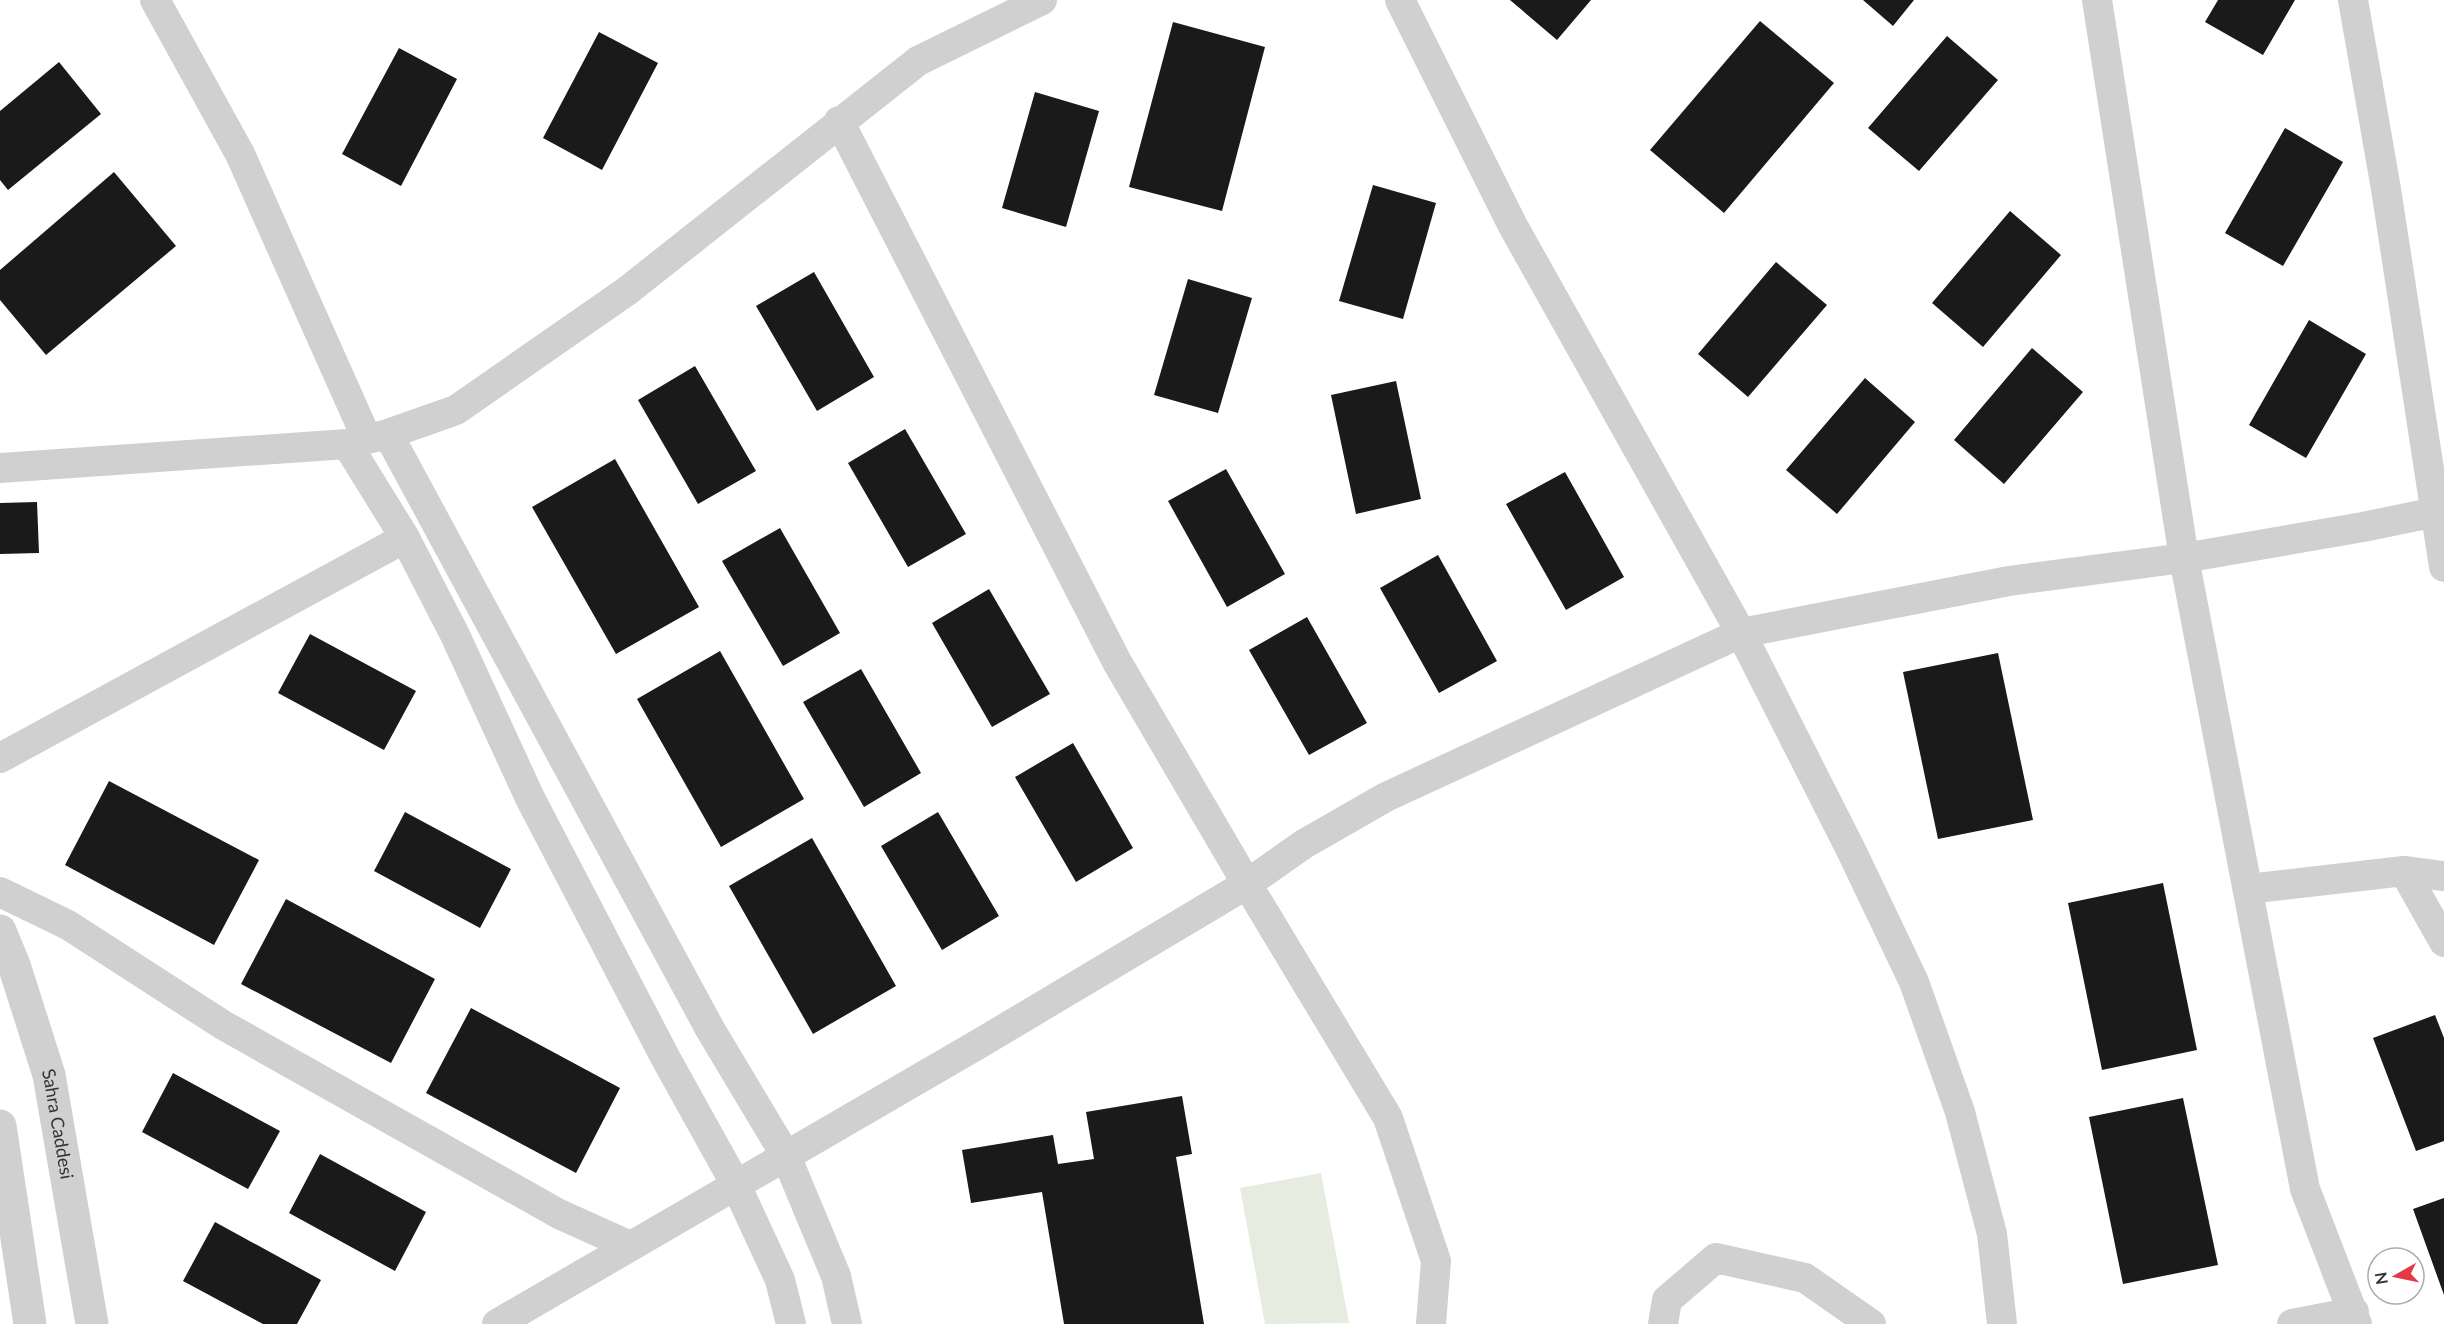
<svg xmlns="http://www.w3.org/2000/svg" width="2444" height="1324" font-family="Lato,sans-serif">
<rect width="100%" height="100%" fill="#fff"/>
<path fill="#e6ecdf" d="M 1321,1173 L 1349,1323 L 1265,1324 L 1240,1188 Z"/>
<path fill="#1a1a1a" d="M 1510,0 L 1591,0 L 1557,40 Z
M 1863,0 L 1914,0 L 1893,26 Z
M 2218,0 L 2295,0 L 2263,55 L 2205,22 Z
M 1760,21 L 1834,83 L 1724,213 L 1650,150 Z
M 1173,22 L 1265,47 L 1222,211 L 1129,187 Z
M 599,32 L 658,63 L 602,170 L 543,138 Z
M 1947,36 L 1998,80 L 1919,171 L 1868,128 Z
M 399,48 L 457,79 L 401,186 L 342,154 Z
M 59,62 L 101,114 L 8,190 L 0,180 L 0,111 Z
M 1035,92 L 1099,111 L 1066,227 L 1002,208 Z
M 2285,128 L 2343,162 L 2283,266 L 2225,233 Z
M 114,172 L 176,246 L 46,355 L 0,300 L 0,270 Z
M 1373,185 L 1436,203 L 1403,319 L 1339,301 Z
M 2010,211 L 2061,255 L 1983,347 L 1932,303 Z
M 1776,262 L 1827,305 L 1748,397 L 1698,354 Z
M 814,272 L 874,377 L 817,411 L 756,306 Z
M 1188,279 L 1252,298 L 1218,413 L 1154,395 Z
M 2309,320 L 2366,354 L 2306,458 L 2249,425 Z
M 2032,348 L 2083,392 L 2004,484 L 1954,440 Z
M 695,366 L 756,471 L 698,504 L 638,400 Z
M 1865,378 L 1915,422 L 1837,514 L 1786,470 Z
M 1396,381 L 1421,499 L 1356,514 L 1331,395 Z
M 905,429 L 966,534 L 908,567 L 848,463 Z
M 615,459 L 699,607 L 616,654 L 532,507 Z
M 1226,469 L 1285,574 L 1227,607 L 1168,501 Z
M 1565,472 L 1624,577 L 1566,610 L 1506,504 Z
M 37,502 L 39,553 L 0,554 L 0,503 Z
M 780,528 L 840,633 L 783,666 L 722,561 Z
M 1438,555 L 1497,661 L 1439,693 L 1380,588 Z
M 989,589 L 1050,694 L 992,727 L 932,623 Z
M 1307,617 L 1367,723 L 1309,755 L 1249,650 Z
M 310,634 L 416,691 L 384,750 L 278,693 Z
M 720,651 L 804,799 L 721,847 L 637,699 Z
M 1998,653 L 2033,820 L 1938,839 L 1903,672 Z
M 861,669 L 921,773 L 864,807 L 803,702 Z
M 1073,743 L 1133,848 L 1076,882 L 1015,777 Z
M 109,781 L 259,860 L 214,945 L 65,865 Z
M 405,812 L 511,869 L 480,928 L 374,871 Z
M 938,812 L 999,916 L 942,950 L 881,846 Z
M 812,838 L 896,986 L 813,1034 L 729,886 Z
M 2163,883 L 2197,1050 L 2102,1070 L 2068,903 Z
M 286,899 L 435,979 L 391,1063 L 241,984 Z
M 471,1008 L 620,1088 L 576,1173 L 426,1093 Z
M 2435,1015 L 2444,1038 L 2444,1141 L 2416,1151 L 2373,1038 Z
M 173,1073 L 280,1131 L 248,1189 L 142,1132 Z
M 1182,1096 L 1192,1154 L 1176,1157 L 1204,1324 L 1064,1324 L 1042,1192 L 971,1203 L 962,1150 L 1053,1135 L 1058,1164 L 1094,1159 L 1086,1112 Z
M 2183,1098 L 2218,1265 L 2123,1284 L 2089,1117 Z
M 320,1154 L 426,1212 L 395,1271 L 289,1213 Z
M 2444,1198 L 2444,1295 L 2413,1209 Z
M 215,1222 L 321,1280 L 297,1324 L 263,1324 L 183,1281 Z"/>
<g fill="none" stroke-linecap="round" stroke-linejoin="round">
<path stroke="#d0d0d0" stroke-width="30" d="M 155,0 L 240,154 L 367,439
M 1400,0 L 1513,226 L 1741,633 L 1851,850 L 1914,982 L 1960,1112 L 1992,1234 L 2002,1324
M 2097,0 L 2184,558 L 2305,1189 L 2357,1324
M 2353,0 L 2386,189 L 2444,567
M 839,121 L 1117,662 L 1247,884 L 1388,1118 L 1436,1261 L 1431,1324
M 388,434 L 710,1029 L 786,1156 L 836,1276 L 847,1324
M 347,444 L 405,538 L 455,635 L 530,798 L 665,1057 L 736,1185 L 780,1280 L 791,1324
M 0,468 L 347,444 L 388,434 L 456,410 L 627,291 L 918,61 L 1042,0
M 0,758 L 405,538
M 2404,871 L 2444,942
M 2248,889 L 2404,871 L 2444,876
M 0,892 L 68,925 L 223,1025 L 559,1214 L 630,1246
M 497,1324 L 982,1042 L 1247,884 L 1304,844 L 1386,797 L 1741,633 L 2009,581 L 2184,558 L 2363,527 L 2436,512 L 2444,502
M 1663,1324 L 1667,1300 L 1716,1258 L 1805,1278 L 1871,1324
M 2292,1324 L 2354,1312"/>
<g stroke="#d0d0d0" stroke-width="33">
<path id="s1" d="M 0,931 L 14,965 L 49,1075 L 92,1324"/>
<path d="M 0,1126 L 30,1324"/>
</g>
</g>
<g text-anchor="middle" stroke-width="6" stroke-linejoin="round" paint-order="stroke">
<g font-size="18" fill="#333" stroke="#fff">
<text dy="6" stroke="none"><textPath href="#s1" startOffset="202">Sahra Caddesi</textPath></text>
</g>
</g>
<g transform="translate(2396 1276) rotate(261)"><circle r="28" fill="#ffffff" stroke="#adadad" stroke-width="1.5"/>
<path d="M0-4.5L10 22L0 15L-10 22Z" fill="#e63946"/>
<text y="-9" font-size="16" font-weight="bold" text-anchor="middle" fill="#333333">N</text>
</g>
</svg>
